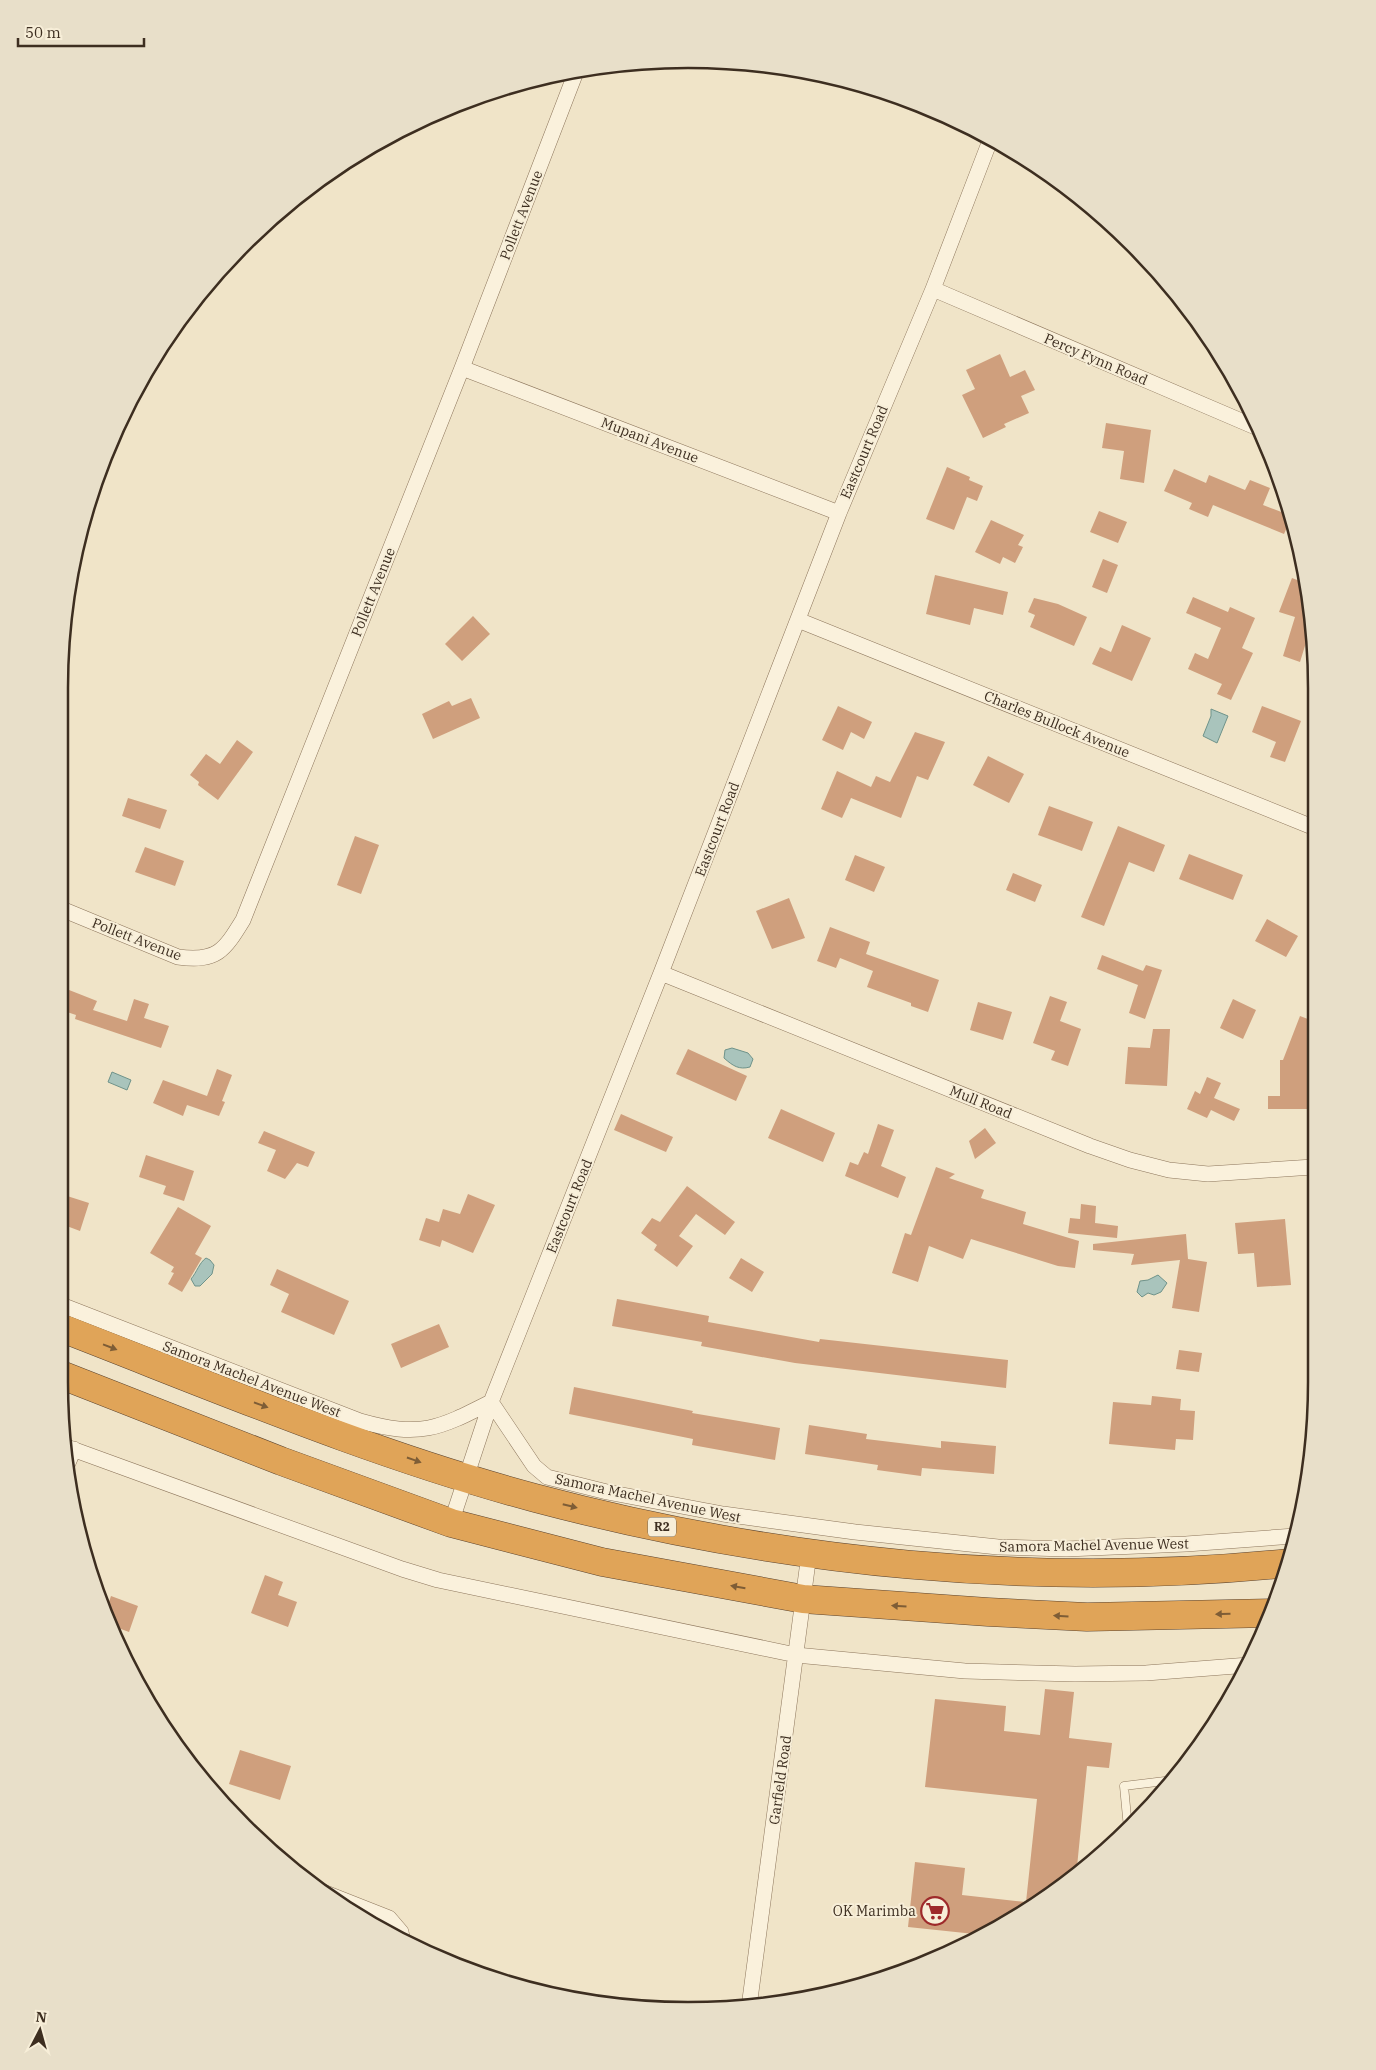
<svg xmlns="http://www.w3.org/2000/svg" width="1376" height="2070" font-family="'IBM Plex Serif',serif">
<rect width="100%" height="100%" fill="#f0e4c8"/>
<path fill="#a9c4bc" stroke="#6f938a" d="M 1211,709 L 1228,716 L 1217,743 L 1203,736 L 1211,716 Z
M 732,1048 L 748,1053 L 753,1059 L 750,1067 C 739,1070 733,1066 724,1058 L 725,1050 Z
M 112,1072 L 131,1080 L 127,1090 L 108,1082 Z
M 206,1258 L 210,1260 L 214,1265 L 212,1274 L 200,1286 L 195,1286 L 191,1279 C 197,1272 199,1263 206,1258 Z
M 1158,1275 L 1167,1283 L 1161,1292 L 1154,1295 L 1148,1293 L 1142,1297 L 1137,1292 L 1140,1281 L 1148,1280 Z"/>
<path fill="#cf9f7d" d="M 1000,354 L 1010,377 L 1025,370 L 1035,390 L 1021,396 L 1029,413 L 1004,424 L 1006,427 L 983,438 L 962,395 L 975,389 L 966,370 Z
M 1106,423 L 1151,430 L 1144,483 L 1120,479 L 1124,451 L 1102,448 Z
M 947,467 L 970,477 L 969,480 L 983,486 L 977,501 L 967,497 L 954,530 L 926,519 Z
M 1174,469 L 1206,483 L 1209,475 L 1245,490 L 1250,480 L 1270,488 L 1263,505 L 1292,516 L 1284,534 L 1213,505 L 1208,517 L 1189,509 L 1192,503 L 1164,491 Z
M 1099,511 L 1127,522 L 1118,543 L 1090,532 Z
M 991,520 L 1024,535 L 1018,545 L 1023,547 L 1015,563 L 1003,557 L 1000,564 L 975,552 Z
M 1103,559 L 1118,565 L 1107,593 L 1092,587 Z
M 935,575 L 1008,592 L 1003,615 L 974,608 L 970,625 L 926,614 Z
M 1292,578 L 1305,583 L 1307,591 L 1303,601 L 1309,603 L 1312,623 L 1300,662 L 1283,656 L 1295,617 L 1279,612 Z
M 1193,597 L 1228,612 L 1230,607 L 1255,618 L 1242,648 L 1253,653 L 1231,700 L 1217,694 L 1222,684 L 1188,669 L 1195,653 L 1208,659 L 1221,628 L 1186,613 Z
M 1034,598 L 1058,604 L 1087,617 L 1074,646 L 1030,627 L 1035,615 L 1028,612 Z
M 473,616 L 490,634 L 462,661 L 445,644 Z
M 1122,625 L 1151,638 L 1132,681 L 1092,664 L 1100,647 L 1111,652 Z
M 471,698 L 480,718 L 433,739 L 422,714 L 449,701 L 452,706 Z
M 838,706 L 872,722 L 864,739 L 851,732 L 843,750 L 822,740 Z
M 1262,706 L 1301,721 L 1285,762 L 1270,757 L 1276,742 L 1252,732 Z
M 915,732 L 945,742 L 928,780 L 917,776 L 901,818 L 851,798 L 842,818 L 821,809 L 837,771 L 871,787 L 876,776 L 890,782 Z
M 237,740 L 253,752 L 218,800 L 198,785 L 199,782 L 190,775 L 206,754 L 220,764 Z
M 988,756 L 1024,774 L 1009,803 L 973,785 Z
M 128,798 L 167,810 L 160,829 L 122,816 Z
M 1049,806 L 1093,822 L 1082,851 L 1038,835 Z
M 1118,826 L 1165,845 L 1154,872 L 1129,862 L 1104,926 L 1081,917 Z
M 355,836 L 379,845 L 361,894 L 337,885 Z
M 145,847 L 184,861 L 175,886 L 135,872 Z
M 1189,854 L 1243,875 L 1233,900 L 1179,879 Z
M 855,855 L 885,867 L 874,892 L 845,880 Z
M 1013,873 L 1042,885 L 1035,902 L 1006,890 Z
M 789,898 L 805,938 L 772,949 L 756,911 Z
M 1267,919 L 1298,936 L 1286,957 L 1255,941 Z
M 830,927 L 870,942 L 866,954 L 939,980 L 928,1012 L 911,1006 L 911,1003 L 867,987 L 873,971 L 840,958 L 836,968 L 817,961 Z
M 1102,955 L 1143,971 L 1146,965 L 1162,970 L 1145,1019 L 1129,1013 L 1138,985 L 1097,969 Z
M 64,988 L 97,1001 L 93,1010 L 127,1021 L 134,999 L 149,1004 L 144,1018 L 169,1026 L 161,1048 L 75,1019 L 76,1015 L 64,1011 Z
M 1050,996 L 1067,1002 L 1060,1021 L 1081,1029 L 1068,1066 L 1051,1060 L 1055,1051 L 1033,1043 Z
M 1233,999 L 1256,1010 L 1243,1039 L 1220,1028 Z
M 978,1002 L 1012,1012 L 1003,1040 L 970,1030 Z
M 1300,1016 L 1313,1021 L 1308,1033 L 1314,1034 L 1314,1051 L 1307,1050 L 1307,1095 L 1314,1095 L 1314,1109 L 1268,1109 L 1268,1096 L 1280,1096 L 1280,1060 L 1283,1060 Z
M 1153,1029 L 1170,1029 L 1167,1086 L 1125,1084 L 1128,1047 L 1150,1048 Z
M 688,1049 L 747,1076 L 736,1101 L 676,1074 Z
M 217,1069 L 232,1075 L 222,1101 L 225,1102 L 219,1116 L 187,1105 L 183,1116 L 153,1103 L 163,1080 L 207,1096 Z
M 1207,1077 L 1221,1083 L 1214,1098 L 1240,1109 L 1234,1121 L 1211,1110 L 1207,1118 L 1187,1109 L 1195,1091 L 1200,1094 Z
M 781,1109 L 835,1133 L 823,1162 L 768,1138 Z
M 621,1114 L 673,1137 L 666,1152 L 614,1130 Z
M 878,1124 L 894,1130 L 881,1166 L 906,1177 L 898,1198 L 845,1176 L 850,1162 L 858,1165 L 864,1152 L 868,1154 Z
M 985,1128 L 996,1143 L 975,1159 L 969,1141 Z
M 264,1131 L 315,1152 L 308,1167 L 297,1163 L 285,1179 L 267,1171 L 276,1150 L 258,1143 Z
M 146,1155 L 194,1171 L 184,1201 L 163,1194 L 166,1186 L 139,1177 Z
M 936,1167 L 955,1174 L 949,1178 L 984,1190 L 981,1198 L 1026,1212 L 1023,1224 L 1079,1241 L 1075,1268 L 1058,1266 L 971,1239 L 963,1259 L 929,1246 L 918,1282 L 892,1273 L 905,1233 L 911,1235 Z
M 687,1186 L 735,1222 L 725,1235 L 696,1214 L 679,1236 L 693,1246 L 677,1267 L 654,1250 L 657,1245 L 641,1233 L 652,1218 L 660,1222 Z
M 468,1194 L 495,1205 L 473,1253 L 442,1240 L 440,1247 L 419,1240 L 426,1218 L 439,1222 L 443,1209 L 460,1214 Z
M 64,1195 L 89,1203 L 80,1231 L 64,1225 Z
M 1081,1204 L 1096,1206 L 1095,1223 L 1118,1226 L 1117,1238 L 1068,1233 L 1070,1218 L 1080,1219 Z
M 178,1207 L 211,1226 L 195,1254 L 202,1258 L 182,1292 L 168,1284 L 174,1273 L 171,1272 L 174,1267 L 150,1253 Z
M 1285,1219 L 1291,1285 L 1257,1287 L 1254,1253 L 1238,1254 L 1235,1223 Z
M 1186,1234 L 1188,1259 L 1207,1262 L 1199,1312 L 1172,1308 L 1180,1260 L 1131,1265 L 1134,1254 L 1093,1250 L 1093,1244 Z
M 741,1258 L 764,1272 L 752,1292 L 729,1278 Z
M 277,1269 L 349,1301 L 334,1335 L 281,1312 L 289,1294 L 270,1285 Z
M 617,1299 L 709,1316 L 708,1322 L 819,1342 L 820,1339 L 1008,1360 L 1006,1388 L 795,1363 L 701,1346 L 702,1342 L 612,1326 Z
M 439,1324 L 449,1347 L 401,1368 L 391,1344 Z
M 1179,1350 L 1202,1353 L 1199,1372 L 1176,1369 Z
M 574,1387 L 693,1411 L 692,1413 L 780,1428 L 775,1460 L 692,1445 L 693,1439 L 569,1414 Z
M 1152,1396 L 1181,1399 L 1180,1410 L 1195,1411 L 1193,1440 L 1176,1439 L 1175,1450 L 1109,1444 L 1113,1402 L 1151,1405 Z
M 809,1425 L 867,1434 L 866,1439 L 941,1448 L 941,1441 L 996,1446 L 994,1474 L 922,1468 L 921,1476 L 877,1470 L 878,1465 L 805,1454 Z
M 265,1575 L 283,1582 L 278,1595 L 297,1602 L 288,1627 L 251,1613 Z
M 111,1596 L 138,1606 L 129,1632 L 113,1626 L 106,1611 Z
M 1045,1689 L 1074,1692 L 1069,1738 L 1112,1743 L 1109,1768 L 1087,1766 L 1076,1877 L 1003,1927 L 984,1935 L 908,1927 L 915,1862 L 965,1868 L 962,1895 L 1026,1902 L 1037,1799 L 925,1787 L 935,1699 L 1006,1706 L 1004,1731 L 1040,1735 Z
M 240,1750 L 291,1766 L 280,1800 L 229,1784 Z"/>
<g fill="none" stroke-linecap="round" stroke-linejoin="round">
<defs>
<path id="lane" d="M 1128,1828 L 1124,1786 L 1173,1780"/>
<path id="street" d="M 933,289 L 1260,429
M 462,368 L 839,513
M 798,620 L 1315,828
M 64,910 L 178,957 C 217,962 224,951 243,920 L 462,368 L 576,72
M 661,973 L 1090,1146 L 1130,1160 L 1169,1170 L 1208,1174 L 1313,1167
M 64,1306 L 360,1421 C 420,1438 438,1429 491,1402 L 534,1466 L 547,1477 L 607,1492 L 723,1514 L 855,1532 L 998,1547 L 1066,1549 L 1186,1544 L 1295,1536
M 64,1446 L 402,1569 L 438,1580 L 796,1655 L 965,1671 L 1075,1674 L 1146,1673 L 1249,1665
M 65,1470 L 74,1449
M 451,1523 L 491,1402 L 661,973 L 839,513 L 933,289 L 991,138
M 323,1892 L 389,1918 L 401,1932 L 402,1937
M 749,2007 L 809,1554"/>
<path id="highway" d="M 64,1329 C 219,1389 374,1455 535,1498 C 780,1563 1037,1589 1289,1563
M 64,1376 L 281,1461 L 451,1523 L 602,1562 L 803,1599 L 988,1612 L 1087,1617 L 1272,1613"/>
</defs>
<use href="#lane" stroke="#8d765c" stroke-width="9"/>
<use href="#street" stroke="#8d765c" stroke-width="16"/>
<use href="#highway" stroke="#5b4430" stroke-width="29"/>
<use href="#lane" stroke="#faf1dc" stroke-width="8"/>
<use href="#street" stroke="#faf1dc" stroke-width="15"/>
<use href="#highway" stroke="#e0a458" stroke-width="28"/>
</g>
<defs><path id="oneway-solid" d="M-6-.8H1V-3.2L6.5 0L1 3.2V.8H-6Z" transform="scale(1.25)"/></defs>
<g fill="#7e5d36">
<use href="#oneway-solid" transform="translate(110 1347) rotate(21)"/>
<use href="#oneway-solid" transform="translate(261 1405) rotate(20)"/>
<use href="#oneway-solid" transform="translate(414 1460) rotate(19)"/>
<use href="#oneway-solid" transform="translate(570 1506) rotate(14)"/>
<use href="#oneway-solid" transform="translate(738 1587) rotate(-170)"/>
<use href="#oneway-solid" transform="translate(899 1606) rotate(-176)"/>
<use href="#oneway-solid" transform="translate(1223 1614) rotate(178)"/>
<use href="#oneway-solid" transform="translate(1061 1616) rotate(-177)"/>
</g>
<defs>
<symbol id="supermarket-ring" viewBox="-11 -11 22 22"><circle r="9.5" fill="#f7eed8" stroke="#9e2a2b" stroke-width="1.5"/><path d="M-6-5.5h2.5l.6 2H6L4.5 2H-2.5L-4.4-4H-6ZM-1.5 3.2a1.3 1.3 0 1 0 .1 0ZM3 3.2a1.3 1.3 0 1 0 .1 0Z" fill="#9e2a2b"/></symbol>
</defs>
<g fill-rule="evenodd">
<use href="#supermarket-ring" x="919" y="1895" width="32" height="32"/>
</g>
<g text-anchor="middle" stroke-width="4" stroke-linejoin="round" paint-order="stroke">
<rect fill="#f7eed8" stroke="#756857" stroke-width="1" x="648" y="1517.5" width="28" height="19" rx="4"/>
<g font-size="12" font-weight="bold" fill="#3d2e20">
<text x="662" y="1531">R2</text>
</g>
<g font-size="14" fill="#3d2e20" stroke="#f7eed8">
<text transform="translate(521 215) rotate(-69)" y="5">Pollett Avenue</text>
<text transform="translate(1096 359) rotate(23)" y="5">Percy Fynn Road</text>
<text transform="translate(650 440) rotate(21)" y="5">Mupani Avenue</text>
<text transform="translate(864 452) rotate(-67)" y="5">Eastcourt Road</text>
<text transform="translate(373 592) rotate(-68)" y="5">Pollett Avenue</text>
<text transform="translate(1057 724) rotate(22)" y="5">Charles Bullock Avenue</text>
<text transform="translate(717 829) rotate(-69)" y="5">Eastcourt Road</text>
<text transform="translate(137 939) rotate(21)" y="5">Pollett Avenue</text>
<text transform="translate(981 1102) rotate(22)" y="5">Mull Road</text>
<text transform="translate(569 1206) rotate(-68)" y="5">Eastcourt Road</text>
<text transform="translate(252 1379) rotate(21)" y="5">Samora Machel Avenue West</text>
<text transform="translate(648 1498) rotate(12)" y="5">Samora Machel Avenue West</text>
<text transform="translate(1094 1545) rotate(-1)" y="5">Samora Machel Avenue West</text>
<text transform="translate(780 1780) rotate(-82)" y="5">Garfield Road</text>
</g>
<g font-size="14" fill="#3d2e20" stroke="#f7eed8" text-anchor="end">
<text x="916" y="1916">OK Marimba</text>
</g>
</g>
<path d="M0 0H1376V2070H0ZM688 68H688A620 620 0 0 1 1308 688V1382A620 620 0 0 1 688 2002H688A620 620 0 0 1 68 1382V688A620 620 0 0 1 688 68Z" fill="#e8dfc9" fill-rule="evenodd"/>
<path fill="none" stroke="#3d2e20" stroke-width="2.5" d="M688 68H688A620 620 0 0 1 1308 688V1382A620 620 0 0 1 688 2002H688A620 620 0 0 1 68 1382V688A620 620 0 0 1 688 68Z"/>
<g transform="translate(40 2030) rotate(6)" stroke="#f7eed8" stroke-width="4" paint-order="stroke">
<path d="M0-4L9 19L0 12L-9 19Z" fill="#3d2e20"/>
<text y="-8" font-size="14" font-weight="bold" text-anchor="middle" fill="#3d2e20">N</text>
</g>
<path d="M18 38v8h126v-8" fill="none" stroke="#3d2e20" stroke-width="2.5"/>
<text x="25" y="38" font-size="15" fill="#3d2e20" stroke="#f7eed8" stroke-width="4" paint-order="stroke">50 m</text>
</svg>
